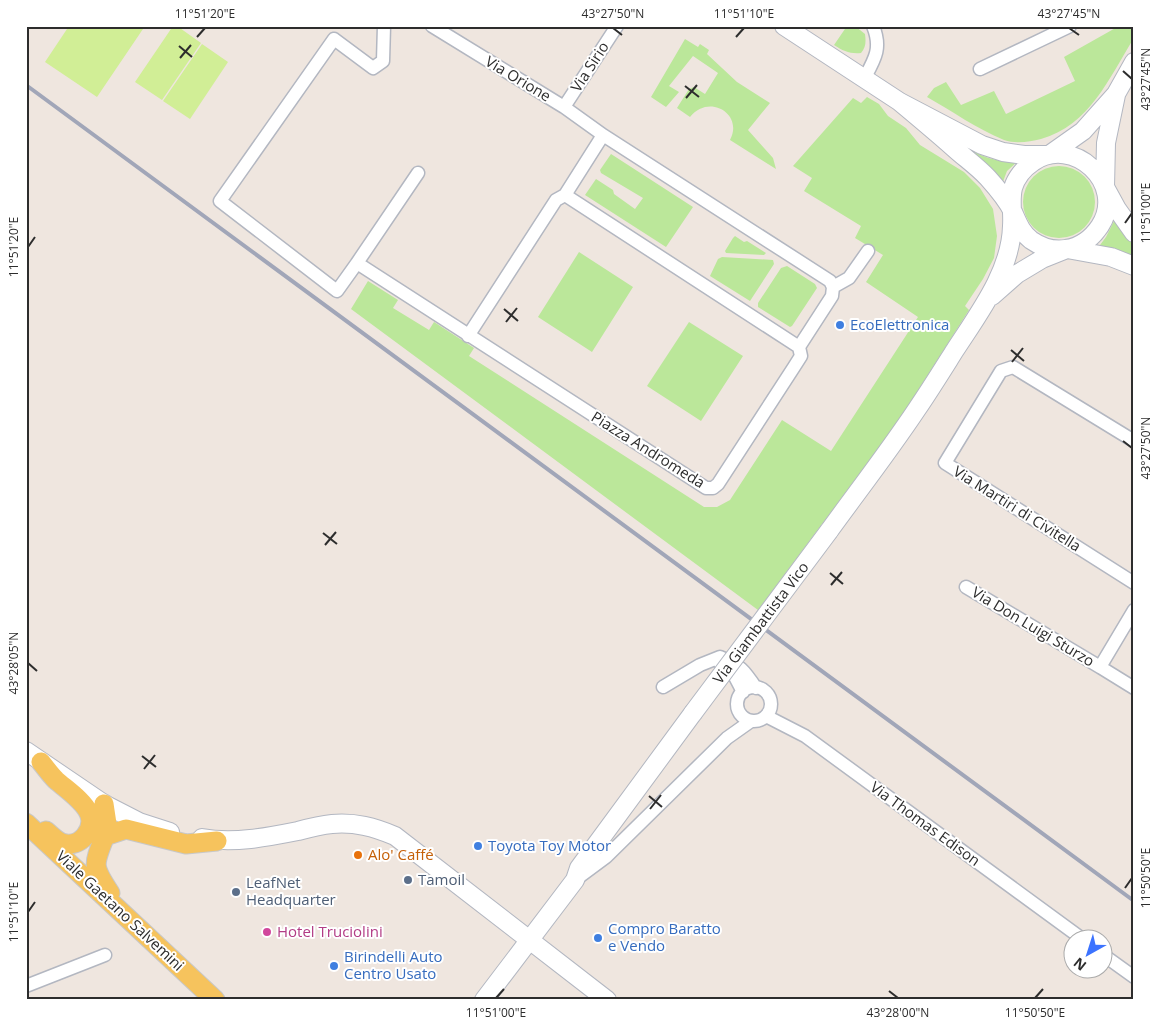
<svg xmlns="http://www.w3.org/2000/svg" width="1160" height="1026" font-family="'Open Sans',sans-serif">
<rect width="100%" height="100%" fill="#efe6df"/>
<path fill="#bbe79a" d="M 847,26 L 855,26 L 865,34 C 866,42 866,47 861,53 C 850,54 843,51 834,45 Z
M 1119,26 L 1134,26 L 1134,38 C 1109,78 1090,125 1041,139 C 1029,142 1016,144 1004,140 C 977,129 952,111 927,97 L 934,88 L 946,82 L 961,105 L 994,91 L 1006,114 L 1075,81 L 1064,57 Z
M 685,39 L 698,47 L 700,44 L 709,50 L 707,54 L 737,82 L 770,103 L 748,130 L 773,158 L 776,169 L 730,140 C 744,114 709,93 690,117 L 677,108 L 689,89 L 694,87 L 705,94 L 718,73 L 693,56 L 669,86 L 679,92 L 666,107 L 651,97 Z
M 867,97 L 879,104 L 888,116 L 906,128 L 920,145 L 964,172 L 980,188 L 993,209 L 997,236 L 994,258 L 983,279 L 965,306 L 969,310 L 898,422 L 758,610 L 351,309 L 368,281 L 398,300 L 393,308 L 429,330 L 434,322 L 474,348 L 469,356 L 704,507 L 717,507 L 730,500 L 782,420 L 831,451 L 918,317 L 866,282 L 883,255 L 855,238 L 861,226 L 804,191 L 812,178 L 793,166 L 853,98 L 861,103 Z
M 961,145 C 981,156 994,162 1017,162 L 1007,171 L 1001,187 Z
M 611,154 L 693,207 L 666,247 L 585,195 L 596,179 L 613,190 L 614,194 L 635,209 L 643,198 L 601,173 L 600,170 Z
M1023 202a36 36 0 1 1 72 0a36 36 0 1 1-72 0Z
M 1114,221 L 1134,242 L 1134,260 L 1097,249 L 1106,237 Z
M 735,236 L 744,242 L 747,241 L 766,253 L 764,255 L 726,253 L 725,251 L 733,238 Z
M 579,252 L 633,287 L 592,352 L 538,317 Z
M 722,257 L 773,260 L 774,264 L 750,301 L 710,276 L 718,259 Z
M 787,266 L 815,284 L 817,288 L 792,326 L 790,327 L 758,307 L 758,303 L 781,268 Z
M 689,322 L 743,356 L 701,421 L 647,386 Z"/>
<path fill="#d1ee96" d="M 69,26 L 145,26 L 97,97 L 45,62 Z
M 173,26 L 177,26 L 201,43 L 162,100 L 135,82 Z
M 202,44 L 228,62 L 190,119 L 163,101 Z"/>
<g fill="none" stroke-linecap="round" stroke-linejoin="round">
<defs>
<path id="street" d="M 432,26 L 564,107 L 603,135
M 980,69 L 1070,26
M 864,79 C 875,59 882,48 873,26
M 564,107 L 617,26
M 418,173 L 357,263 L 706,488 L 713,488 L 718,484 L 794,367 L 801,356 L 799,347 L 832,296 L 833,287 L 830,281 L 603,135 L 565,195 L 799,347
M 357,263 L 337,291 L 220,201 L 334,39 L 373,68 L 383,61 L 384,26
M 833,287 L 849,278 L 868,251
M 468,336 L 556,200 L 565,195
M 1134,441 L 1013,367 L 1001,371 L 945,463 L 1134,583
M 966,587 L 1100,667
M 1134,610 L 1100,667 L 1134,688
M 720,663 L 733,673 L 743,692
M 663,687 L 700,665 L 720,657 C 740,665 744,670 756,688
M737 704a17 17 0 1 1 34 0a17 17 0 1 1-34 0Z
M 766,716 L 805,736 L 1081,938
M 575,880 L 606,857 L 727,738 L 751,721
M 1102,954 L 1134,977
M 26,986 L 105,955"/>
<path id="secondary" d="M 784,26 L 900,102 L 982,145 L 1003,152 L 1024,155 L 1049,155 L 1083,131 L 1116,94 L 1134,62
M 1116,95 L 1106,143 L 1105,187 L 1117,209 L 1134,233
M 992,296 L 1017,274 L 1042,259 L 1067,249 L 1111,257 L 1134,266
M 829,531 C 858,491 889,451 917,409 C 930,390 943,369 955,350 C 979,313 1011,271 1012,226 C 1013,213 1010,200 1013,188 C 1016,178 1024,168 1033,162 C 1073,134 1127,184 1100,226 C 1092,238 1080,247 1066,249 C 1054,251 1041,247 1031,240 C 1021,232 1018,223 1013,212 C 1007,200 997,188 988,178 C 978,167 965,158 954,148 C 936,132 918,117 900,102
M 26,751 L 104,804 L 139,822 L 170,832
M 202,838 C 233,844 268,837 298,831 C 309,828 321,825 332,824 C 355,822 374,827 395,836 L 607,1000
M 484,1000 L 575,880 L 579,868 L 693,713"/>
<path id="primary" d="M 41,762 C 46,768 50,774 56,780 C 66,789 83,800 89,813 C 96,829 80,849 62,843 C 56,841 51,835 46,831
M 104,804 L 107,824 L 105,836
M 26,823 L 215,1000
M 110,893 C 92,866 93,865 105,836 L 126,829 L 186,844 L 217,841"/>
</defs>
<use href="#street" stroke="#b3b7c1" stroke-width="15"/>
<use href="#secondary" stroke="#b3b7c1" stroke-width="20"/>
<use href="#primary" stroke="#c8c8c8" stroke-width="21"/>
<use href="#street" stroke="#fff" stroke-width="12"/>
<use href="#secondary" stroke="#fff" stroke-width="18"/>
<use href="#primary" stroke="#f6c35d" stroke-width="19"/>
<path stroke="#a1a6b8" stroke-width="4" d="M 26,85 L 1134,901"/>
<defs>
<path id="secondary-bridge" d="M 693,713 L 829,531"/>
</defs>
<use href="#secondary-bridge" stroke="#b3b7c1" stroke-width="20" stroke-linecap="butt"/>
<use href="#secondary-bridge" stroke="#fff" stroke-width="18"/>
</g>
<path fill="none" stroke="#2d2d2d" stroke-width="2" d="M 613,28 L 622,35M 1069,28 L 1079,35M 197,37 L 205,28M 736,37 L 744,28M 179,46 L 192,57M 180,58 L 191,45M 1123,71 L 1132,79M 685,86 L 699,97M 686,98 L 697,85M 1125,223 L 1132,213M 28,247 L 35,237M 504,309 L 518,321M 506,322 L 517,308M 1011,350 L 1024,361M 1012,362 L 1023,348M 1123,441 L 1132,448M 323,533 L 337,544M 325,545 L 336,532M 830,573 L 843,584M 831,585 L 842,572M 28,663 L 37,671M 142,756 L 156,767M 144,769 L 155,755M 649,796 L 662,807M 650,809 L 661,795M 1125,888 L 1132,878M 28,912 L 35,902M 889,991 L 898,998M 496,998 L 504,989M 1035,998 L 1043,989"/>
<g fill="#3f7fe0" stroke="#fff" stroke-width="2">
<circle cx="840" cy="325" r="5"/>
<circle cx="478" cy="846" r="5"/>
<circle cx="598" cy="938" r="5"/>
<circle cx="334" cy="966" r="5"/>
</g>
<circle fill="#e8710a" stroke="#fff" stroke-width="2" cx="358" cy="855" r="5"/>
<g fill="#5c6f8a" stroke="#fff" stroke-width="2">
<circle cx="408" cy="880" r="5"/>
<circle cx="236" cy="892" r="5"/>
</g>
<circle fill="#d1479c" stroke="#fff" stroke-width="2" cx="267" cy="932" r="5"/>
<g text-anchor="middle" stroke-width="4" stroke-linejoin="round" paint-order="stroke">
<g font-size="15" fill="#2d2d2d" stroke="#fff">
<text transform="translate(590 67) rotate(-57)" y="5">Via Sirio</text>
<text transform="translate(518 79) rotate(31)" y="5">Via Orione</text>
<text transform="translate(648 450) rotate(32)" y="5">Piazza Andromeda</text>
<text transform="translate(1017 509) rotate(32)" y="5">Via Martiri di Civitella</text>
<text transform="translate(761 623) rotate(-53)" y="5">Via Giambattista Vico</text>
<text transform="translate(1033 627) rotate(31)" y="5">Via Don Luigi Sturzo</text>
<text transform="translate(925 824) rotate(36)" y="5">Via Thomas Edison</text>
<text transform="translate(120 911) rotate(43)" y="5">Viale Gaetano Salvemini</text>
</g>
<g font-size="15" fill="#366cbe" stroke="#fff" text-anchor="start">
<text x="850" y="330">EcoElettronica</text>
<text x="488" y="851">Toyota Toy Motor</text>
<text x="608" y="934">Compro Baratto<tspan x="608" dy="17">e Vendo</tspan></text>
<text x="344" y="962">Birindelli Auto<tspan x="344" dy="17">Centro Usato</tspan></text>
</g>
<g font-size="15" fill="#c56008" stroke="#fff" text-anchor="start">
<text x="368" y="860">Alo' Caffé</text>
</g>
<g font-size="15" fill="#4e5e75" stroke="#fff" text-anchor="start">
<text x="418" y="885">Tamoil</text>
<text x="246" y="888">LeafNet<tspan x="246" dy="17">Headquarter</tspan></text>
</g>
<g font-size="15" fill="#b23c85" stroke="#fff" text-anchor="start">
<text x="277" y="937">Hotel Truciolini</text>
</g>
</g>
<rect width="1160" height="1026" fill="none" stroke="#ffffff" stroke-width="55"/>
<g transform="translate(1088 954) rotate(219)"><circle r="24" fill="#ffffff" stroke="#ababab"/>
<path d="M0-4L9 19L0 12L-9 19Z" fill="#3c73ff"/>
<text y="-8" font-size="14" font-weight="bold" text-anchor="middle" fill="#2d2d2d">N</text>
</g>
<rect x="28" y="28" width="1104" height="970" fill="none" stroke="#2d2d2d" stroke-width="2"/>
<g font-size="12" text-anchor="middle" fill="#2d2d2d">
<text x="205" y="18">11°51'20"E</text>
<text x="613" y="18">43°27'50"N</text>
<text x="744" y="18">11°51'10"E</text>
<text x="1069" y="18">43°27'45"N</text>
<text transform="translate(1146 79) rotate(-90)" y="4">43°27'45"N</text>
<text transform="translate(1146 213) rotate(-90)" y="4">11°51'00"E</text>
<text transform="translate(14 247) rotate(-90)" y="4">11°51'20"E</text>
<text transform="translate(1146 448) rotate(-90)" y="4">43°27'50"N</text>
<text transform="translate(14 663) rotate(-90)" y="4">43°28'05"N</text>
<text transform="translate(1146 878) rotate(-90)" y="4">11°50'50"E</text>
<text transform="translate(14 912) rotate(-90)" y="4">11°51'10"E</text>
<text x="496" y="1017">11°51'00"E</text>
<text x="898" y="1017">43°28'00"N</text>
<text x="1035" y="1017">11°50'50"E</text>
</g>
</svg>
